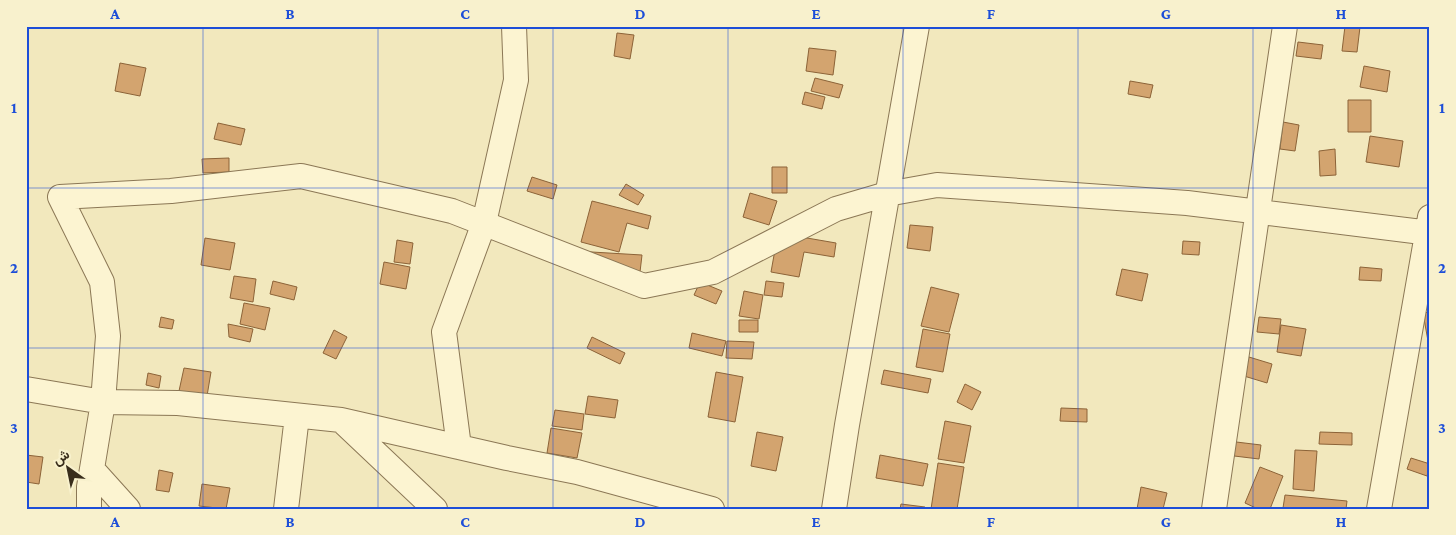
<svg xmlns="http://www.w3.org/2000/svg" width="1456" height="535" font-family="'Crimson Pro',Vazirmatn,serif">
<rect width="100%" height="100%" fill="#f2e8bd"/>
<path fill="#d3a46f" stroke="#8c6338" d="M 1345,26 L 1360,27 L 1357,52 L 1342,51 Z
M 617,33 L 634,35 L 630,59 L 614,56 Z
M 1298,42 L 1323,45 L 1321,59 L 1296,56 Z
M 809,48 L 836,51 L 833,75 L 806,71 Z
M 120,63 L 146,68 L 140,96 L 115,91 Z
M 1364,66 L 1390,71 L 1387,92 L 1360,87 Z
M 815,78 L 843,85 L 839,98 L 811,91 Z
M 1130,81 L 1153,85 L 1150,98 L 1128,94 Z
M 805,92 L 825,97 L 822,109 L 802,104 Z
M 1348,100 L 1371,100 L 1371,132 L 1348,132 Z
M 1283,122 L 1299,125 L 1295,151 L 1280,149 Z
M 218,123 L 245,129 L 241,145 L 214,139 Z
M 1370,136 L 1403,141 L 1399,167 L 1366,162 Z
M 1335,149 L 1336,175 L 1320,176 L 1319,151 Z
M 229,158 L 229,172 L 203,173 L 202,159 Z
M 772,167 L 787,167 L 787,193 L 772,193 Z
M 532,177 L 557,185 L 553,199 L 527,191 Z
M 626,184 L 644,195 L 638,205 L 619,195 Z
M 750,193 L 777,201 L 769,225 L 743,217 Z
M 592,201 L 651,216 L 648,229 L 627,223 L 619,252 L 581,242 Z
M 910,225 L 933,227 L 930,251 L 907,248 Z
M 778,233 L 836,243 L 834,257 L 804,252 L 799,277 L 771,272 Z
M 205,238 L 235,243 L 230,270 L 201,265 Z
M 397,240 L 413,243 L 410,264 L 394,262 Z
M 1183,241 L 1200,242 L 1199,255 L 1182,254 Z
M 575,251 L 642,255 L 640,272 Z
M 384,262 L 410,267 L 406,289 L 380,284 Z
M 1360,267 L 1382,269 L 1381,281 L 1359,280 Z
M 1122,269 L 1148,274 L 1142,301 L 1116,295 Z
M 234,276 L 256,279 L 253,302 L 230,298 Z
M 273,281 L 297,287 L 294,300 L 270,294 Z
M 766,281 L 784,283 L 782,297 L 764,295 Z
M 700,282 L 722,291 L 716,304 L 694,295 Z
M 931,287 L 959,294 L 949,332 L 921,326 Z
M 744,291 L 763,295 L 759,319 L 739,316 Z
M 244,303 L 270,308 L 265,330 L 240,324 Z
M 1430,312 L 1430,341 L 1428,341 L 1423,313 Z
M 161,317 L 174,320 L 172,329 L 159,327 Z
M 1259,317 L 1281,319 L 1279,334 L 1257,332 Z
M 739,320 L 758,320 L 758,332 L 739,332 Z
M 228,324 L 253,329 L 250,342 L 229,337 Z
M 1281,325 L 1306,329 L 1301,356 L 1277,352 Z
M 923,329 L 950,334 L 943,372 L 916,367 Z
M 334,330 L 347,337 L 336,359 L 323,353 Z
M 692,333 L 726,341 L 722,356 L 689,348 Z
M 592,337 L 625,353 L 620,364 L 587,348 Z
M 727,341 L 754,342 L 752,359 L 726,358 Z
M 1249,357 L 1272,364 L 1267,383 L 1244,376 Z
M 184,368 L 211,372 L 207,396 L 179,391 Z
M 884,370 L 931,379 L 928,393 L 881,384 Z
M 716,372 L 743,377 L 735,422 L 708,417 Z
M 148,373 L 161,376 L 159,388 L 146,385 Z
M 965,384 L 981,392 L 972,410 L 957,402 Z
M 588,396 L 618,400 L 615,418 L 585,414 Z
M 1061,408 L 1087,409 L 1087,422 L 1060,421 Z
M 555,410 L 584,414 L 582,430 L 552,426 Z
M 945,421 L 971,426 L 964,463 L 938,459 Z
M 551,428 L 582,433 L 577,458 L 547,453 Z
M 757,432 L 783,437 L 776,471 L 751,466 Z
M 1320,432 L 1352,433 L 1352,445 L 1319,444 Z
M 1228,441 L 1261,445 L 1259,459 L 1226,455 Z
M 1295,450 L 1317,451 L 1314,491 L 1293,489 Z
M 26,455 L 43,457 L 39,484 L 26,482 Z
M 880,455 L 928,464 L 923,486 L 876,478 Z
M 1411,458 L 1430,464 L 1427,476 L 1407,469 Z
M 938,463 L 964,467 L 957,509 L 931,509 Z
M 1260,467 L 1283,476 L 1270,509 L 1258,509 L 1245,503 Z
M 159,470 L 173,473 L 169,492 L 156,490 Z
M 202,484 L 230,488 L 226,509 L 199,506 Z
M 1141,487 L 1167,493 L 1163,509 L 1137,509 Z
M 1285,495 L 1347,501 L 1346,509 L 1283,508 Z
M 901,504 L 925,507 L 925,509 L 900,509 Z"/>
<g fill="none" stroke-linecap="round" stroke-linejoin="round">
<defs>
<path id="street" d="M 26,389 L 103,402 L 178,403 L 341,420 L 507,458 L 577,472 L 712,509
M 342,421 L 435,509
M 459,447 L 444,332 L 484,223 L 516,80 L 514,26
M 92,469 L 128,509
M 89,509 L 89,487 L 103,402 L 108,336 L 102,282 L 60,197 L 171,191 L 301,176 L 452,211 L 644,286 L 713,272 L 836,209 L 887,194 L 937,185 L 1187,203 L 1430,233
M 286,509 L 297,416
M 834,509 L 847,425 L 917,26
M 1214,509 L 1285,26
M 1379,509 L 1430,217"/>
</defs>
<use href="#street" stroke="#8b7755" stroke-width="26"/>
<use href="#street" stroke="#fcf4d1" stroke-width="24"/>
</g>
<path fill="none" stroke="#1d4ed8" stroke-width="1" stroke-opacity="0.55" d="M 203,26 L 203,509M 378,26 L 378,509M 553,26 L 553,509M 728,26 L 728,509M 903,26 L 903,509M 1078,26 L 1078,509M 1253,26 L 1253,509M 26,188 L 1430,188M 26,348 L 1430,348"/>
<rect width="1456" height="535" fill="none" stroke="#f8f1cd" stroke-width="55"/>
<g transform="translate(68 468) rotate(327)" stroke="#f8f1cd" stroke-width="4" paint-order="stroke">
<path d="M0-4L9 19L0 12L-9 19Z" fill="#392d1b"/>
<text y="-8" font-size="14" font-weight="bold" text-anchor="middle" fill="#392d1b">ش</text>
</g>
<rect x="28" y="28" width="1400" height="480" fill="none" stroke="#1d4ed8" stroke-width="2"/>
<g font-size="16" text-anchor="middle" font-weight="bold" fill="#1d4ed8">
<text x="115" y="19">A</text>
<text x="290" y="19">B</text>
<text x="465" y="19">C</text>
<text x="640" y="19">D</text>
<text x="816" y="19">E</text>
<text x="991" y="19">F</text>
<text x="1166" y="19">G</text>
<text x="1341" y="19">H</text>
<text x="14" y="113">1</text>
<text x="1442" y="113">1</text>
<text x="14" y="273">2</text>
<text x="1442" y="273">2</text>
<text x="14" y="433">3</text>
<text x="1442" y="433">3</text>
<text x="115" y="527">A</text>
<text x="290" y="527">B</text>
<text x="465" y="527">C</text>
<text x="640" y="527">D</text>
<text x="816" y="527">E</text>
<text x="991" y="527">F</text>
<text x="1166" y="527">G</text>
<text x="1341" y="527">H</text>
</g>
</svg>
